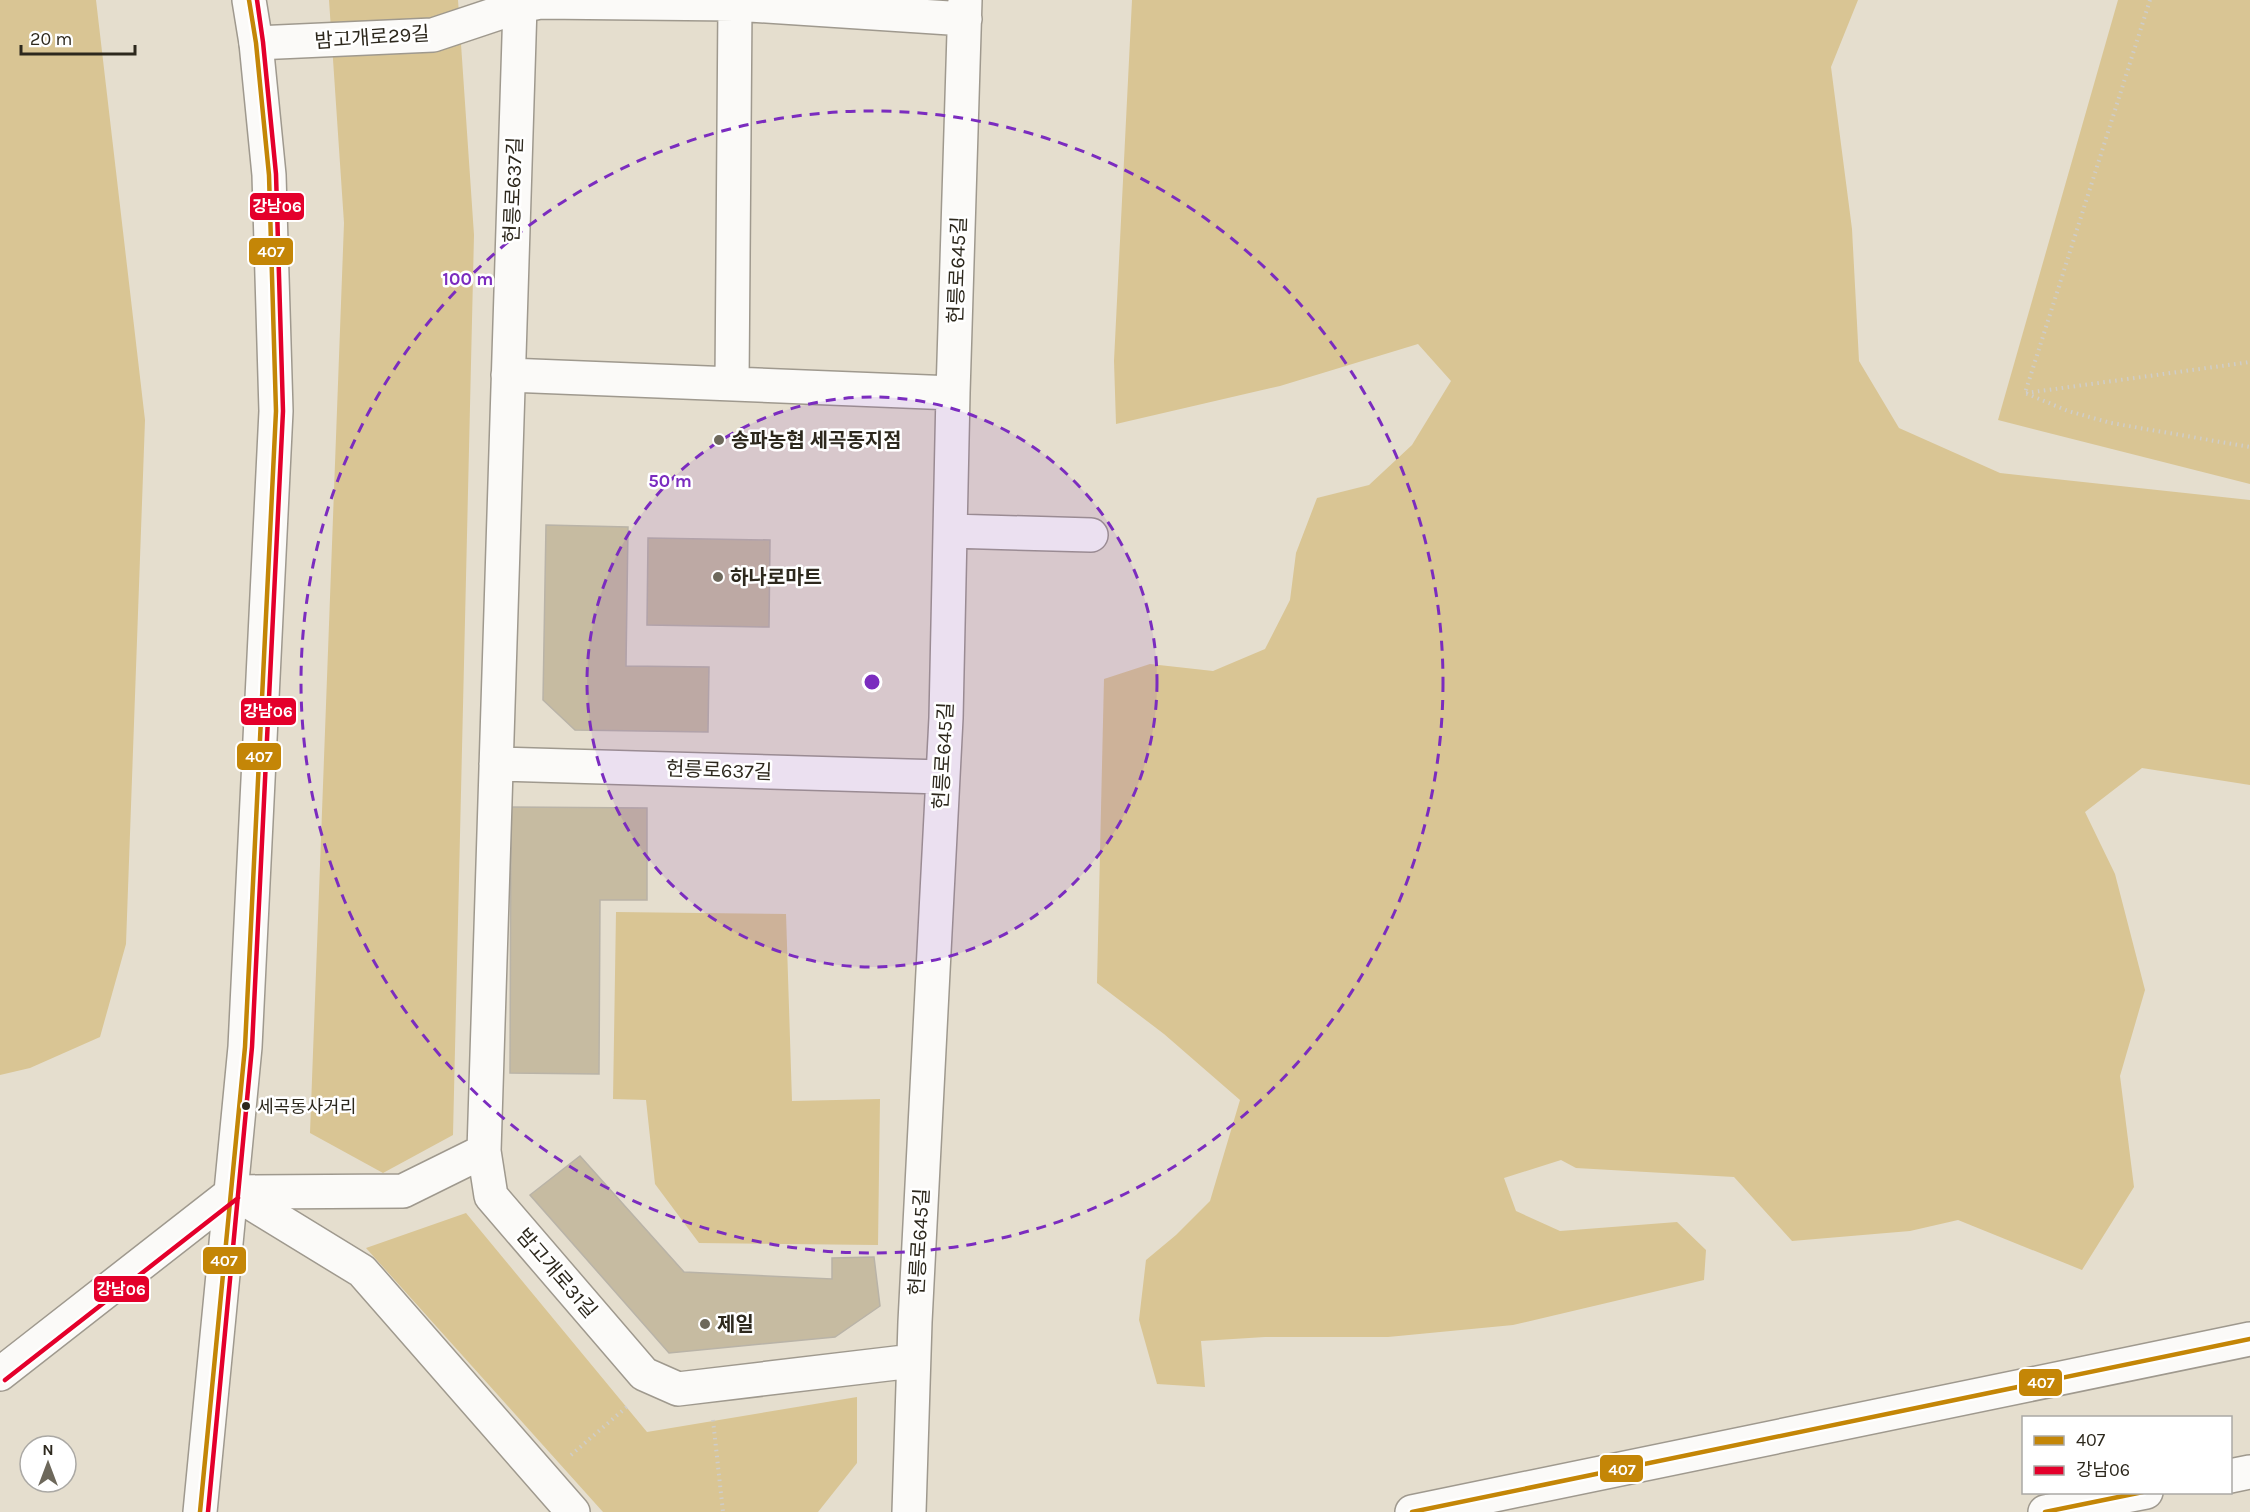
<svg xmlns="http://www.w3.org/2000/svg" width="2250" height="1512" font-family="Karla,'Noto Sans KR',sans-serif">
<rect width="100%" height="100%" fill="#e5dece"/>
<path fill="#d9c594" d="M 0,0 L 96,0 L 145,420 L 126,944 L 100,1037 L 30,1068 L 0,1075 Z
M 329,0 L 458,0 L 474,235 L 453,1135 L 383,1173 L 310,1133 L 344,223 Z
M 1132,0 L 1858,0 L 1831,67 L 1852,229 L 1859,361 L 1899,428 L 2000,473 L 2250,500 L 2250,785 L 2142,768 L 2085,812 L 2115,874 L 2145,990 L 2120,1076 L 2134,1187 L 2082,1270 L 1958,1220 L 1910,1231 L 1792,1241 L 1734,1177 L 1576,1168 L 1561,1160 L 1504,1178 L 1516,1211 L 1560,1231 L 1677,1222 L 1706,1250 L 1704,1280 L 1513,1325 L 1388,1337 L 1265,1337 L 1201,1341 L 1205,1387 L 1157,1384 L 1139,1320 L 1146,1260 L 1176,1235 L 1210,1201 L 1240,1100 L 1164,1034 L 1097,983 L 1104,679 L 1150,664 L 1213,671 L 1265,649 L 1290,600 L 1296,553 L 1317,498 L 1369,485 L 1412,445 L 1451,381 L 1418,344 L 1280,386 L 1116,424 L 1114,361 Z
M 2118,0 L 2250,0 L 2250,484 L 1998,420 Z
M 616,912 L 786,914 L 792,1101 L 880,1099 L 878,1245 L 699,1243 L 655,1184 L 646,1100 L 613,1099 Z
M 466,1213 L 647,1432 L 857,1397 L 857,1463 L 818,1512 L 603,1512 L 366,1248 Z"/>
<path fill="#c6bba1" stroke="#b9b3a7" stroke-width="1.5" d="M 546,525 L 628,527 L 626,666 L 709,667 L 708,732 L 575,730 L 543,700 Z
M 648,538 L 770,540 L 769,627 L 647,625 Z
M 511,807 L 647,808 L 647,900 L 600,900 L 599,1074 L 510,1073 Z
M 580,1156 L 684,1272 L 832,1279 L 832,1258 L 874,1257 L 880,1306 L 835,1337 L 669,1353 L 530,1195 Z"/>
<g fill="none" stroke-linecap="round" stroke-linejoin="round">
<defs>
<path id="minor" d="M 256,43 L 433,35 L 520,6 L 540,2 L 735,4 L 965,19
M 508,375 L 953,393
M 732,384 L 735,4
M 950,531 L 1091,535
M 496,764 L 942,777
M 484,1151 L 520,6
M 233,1192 L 403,1191 L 484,1151 L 491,1196 L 644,1374 L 678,1389 L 913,1361
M 909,1512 L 915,1322 L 946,718 L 953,393 L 965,0"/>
<path id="major" d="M 233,1192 L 362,1271 L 573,1512
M 0,1374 L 233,1192
M 2230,1476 L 2250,1472
M 200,1512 L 245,1047 L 276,411 L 269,175 L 256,43 L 249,0
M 1412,1512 L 2250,1339
M 2045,1512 L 2146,1492"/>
</defs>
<use href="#minor" stroke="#9f998e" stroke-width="36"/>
<use href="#major" stroke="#9f998e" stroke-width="36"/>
<path stroke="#cfcdc9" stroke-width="4" stroke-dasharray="1.5 4.5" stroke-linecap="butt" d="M 2150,0 L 2025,393 L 2068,411 L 2111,423 L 2250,447
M 2026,393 L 2250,362
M 713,1420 L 723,1512
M 571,1455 L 629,1405"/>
<use href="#minor" stroke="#fbfaf8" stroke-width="33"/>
<use href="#major" stroke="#fbfaf8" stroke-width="33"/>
<defs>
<path id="bus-1" d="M 200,1512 L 245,1047 L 276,411 L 269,175 L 256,43 L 249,0
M 1412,1512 L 2250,1339
M 2045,1512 L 2143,1492"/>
<path id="bus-2" d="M 5,1380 L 238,1198
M 208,1512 L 252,1047 L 283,411 L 276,174 L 263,42 L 257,0"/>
</defs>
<use href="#bus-1" stroke="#fff" stroke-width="9"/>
<use href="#bus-2" stroke="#fff" stroke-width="9"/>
<use href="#bus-1" stroke="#c48607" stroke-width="4.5"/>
<use href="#bus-2" stroke="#e4002b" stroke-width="4.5"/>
</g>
<circle cx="872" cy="682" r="285" fill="#7b2cbf" fill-opacity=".12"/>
<g fill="none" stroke="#7b2cbf" stroke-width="3" stroke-dasharray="10 8">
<circle cx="872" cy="682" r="285"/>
<circle cx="872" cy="682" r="571"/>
</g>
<g fill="#6d685b" stroke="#fff" stroke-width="2">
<circle cx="719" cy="440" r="6"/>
<circle cx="718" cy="577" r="6"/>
<circle cx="705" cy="1324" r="6"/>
</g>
<circle fill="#2d281d" stroke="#fff" stroke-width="2" cx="246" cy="1106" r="5"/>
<g text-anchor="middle" stroke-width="5" stroke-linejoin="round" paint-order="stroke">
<g font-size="18" fill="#2d281d" stroke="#fff" text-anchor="start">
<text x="257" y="1113">세곡동사거리</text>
</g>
<g font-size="20" fill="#2d281d" stroke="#fff">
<text transform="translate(372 37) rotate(-4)" y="7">밤고개로29길</text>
<text transform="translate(513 190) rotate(-88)" y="7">헌릉로637길</text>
<text transform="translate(957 270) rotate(-88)" y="7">헌릉로645길</text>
<text transform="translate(943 756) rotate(-87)" y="7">헌릉로645길</text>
<text transform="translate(719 770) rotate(2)" y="7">헌릉로637길</text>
<text transform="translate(919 1242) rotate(-87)" y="7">헌릉로645길</text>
<text transform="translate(557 1273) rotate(49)" y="7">밤고개로31길</text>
</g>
<g font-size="20" font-weight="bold" fill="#2d281d" stroke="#fff" text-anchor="start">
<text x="731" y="447">송파농협 세곡동지점</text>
<text x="730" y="584">하나로마트</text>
<text x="717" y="1331">제일</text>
</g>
</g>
<circle cx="872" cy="682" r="9" fill="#7b2cbf" stroke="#fff" stroke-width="3"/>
<g font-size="18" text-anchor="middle" font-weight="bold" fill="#7b2cbf" stroke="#fff" stroke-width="5" stroke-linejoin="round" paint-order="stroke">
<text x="468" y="285">100 m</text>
<text x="670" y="487">50 m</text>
</g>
<g stroke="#fff" stroke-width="2">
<rect x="249" y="192" width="56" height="29" rx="6" fill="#e4002b"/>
<rect x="248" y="237" width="46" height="29" rx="6" fill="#c48607"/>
<rect x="240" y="697" width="57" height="29" rx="6" fill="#e4002b"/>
<rect x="236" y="742" width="46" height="29" rx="6" fill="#c48607"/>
<rect x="202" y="1246" width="45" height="29" rx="6" fill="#c48607"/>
<rect x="93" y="1275" width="57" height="28" rx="6" fill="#e4002b"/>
<rect x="2018" y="1368" width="45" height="29" rx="6" fill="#c48607"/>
<rect x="1599" y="1454" width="45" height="29" rx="6" fill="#c48607"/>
</g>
<g font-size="16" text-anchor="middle" font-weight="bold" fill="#fff">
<text x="277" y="212">강남06</text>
<text x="271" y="257">407</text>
<text x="268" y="717">강남06</text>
<text x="259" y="762">407</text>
<text x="224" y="1266">407</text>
<text x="121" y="1295">강남06</text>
<text x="2041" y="1388">407</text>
<text x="1622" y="1475">407</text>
</g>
<rect x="2022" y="1416" width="210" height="78" fill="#ffffff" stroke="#aba9a5" stroke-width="1.5"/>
<rect x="2034" y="1436" width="30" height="9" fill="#c48607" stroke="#aba9a5" stroke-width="1.5"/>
<text x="2076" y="1446" font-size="18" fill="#2d281d">407</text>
<rect x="2034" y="1466" width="30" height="9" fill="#e4002b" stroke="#aba9a5" stroke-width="1.5"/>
<text x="2076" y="1476" font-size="18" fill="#2d281d">강남06</text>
<g transform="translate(48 1464)"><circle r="28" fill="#ffffff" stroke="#aba9a5" stroke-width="1.5"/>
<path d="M0-4.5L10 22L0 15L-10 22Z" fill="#6d685b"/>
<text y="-9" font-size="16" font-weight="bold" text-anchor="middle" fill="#2d281d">N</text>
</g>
<path d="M21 45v9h114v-9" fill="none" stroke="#2d281d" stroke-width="3"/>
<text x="30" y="45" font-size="18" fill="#2d281d" stroke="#ffffff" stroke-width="4.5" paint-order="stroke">20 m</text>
</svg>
